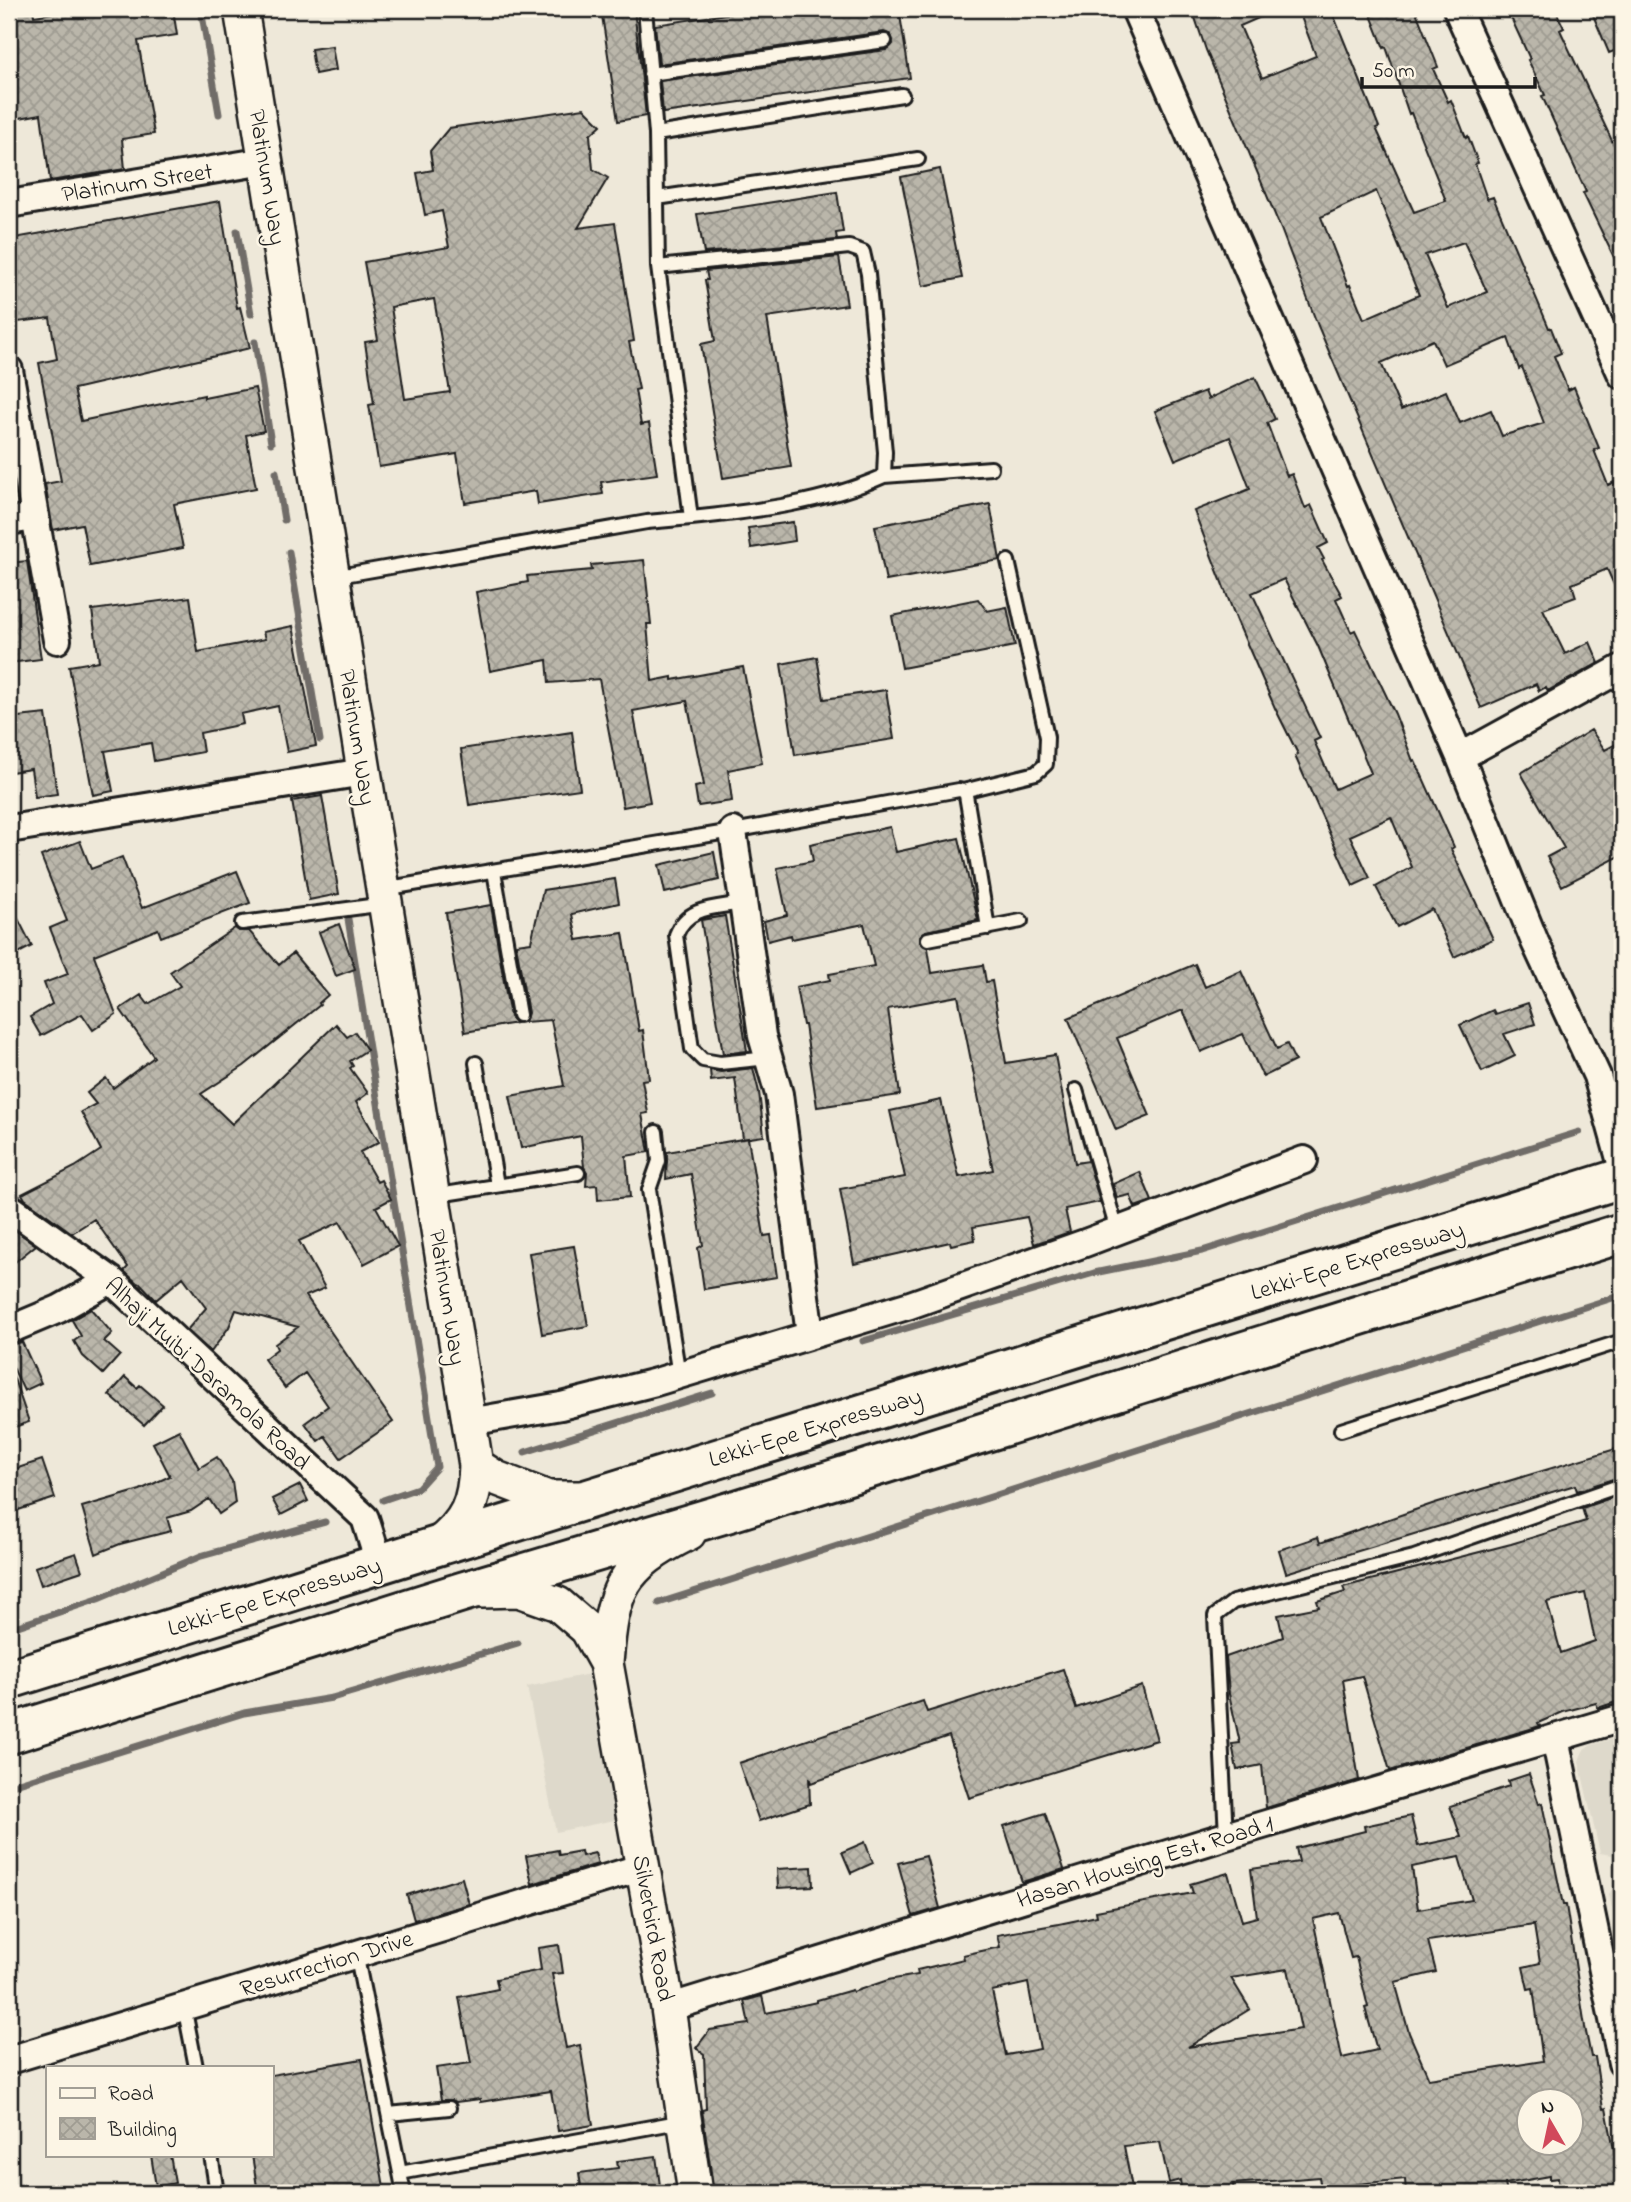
<svg xmlns="http://www.w3.org/2000/svg" width="1631" height="2202" font-family="'Indie Flower',sans-serif">
<defs>
<pattern id="building-cross-hatch" width="8" height="8" patternUnits="userSpaceOnUse" patternTransform="scale(1.75)"><rect width="8" height="8" fill="#bab6aa"/><path d="M0 0l8 8M0 8l8-8" fill="none" stroke="#9f9c92"/></pattern>
</defs>
<rect width="100%" height="100%" fill="#eee8d9"/>
<filter id="ink" filterUnits="userSpaceOnUse"><feTurbulence type="fractalNoise" baseFrequency=".0143" numOctaves="2"/><feDisplacementMap in="SourceGraphic" scale="14" xChannelSelector="R" yChannelSelector="G"/><feConvolveMatrix kernelMatrix="1 2 1 2 8 2 1 2 1" color-interpolation-filters="sRGB"/></filter>
<g filter="url(#ink)">
<path fill="#ded9cb" d="M 599,1672 L 629,1817 L 556,1832 L 527,1687 Z
M 1622,1736 L 1622,1957 L 1609,1894 L 1618,1880 L 1612,1855 L 1600,1853 L 1579,1761 L 1583,1751 L 1591,1745 Z"/>
<g fill="none" stroke-linecap="round" stroke-linejoin="round">
<path stroke="#6f6c67" stroke-width="7" d="M 201,9 L 219,114
M 237,231 L 251,314
M 255,342 L 271,443
M 276,472 L 284,520
M 289,552 L 320,740
M 348,919 L 437,1467 L 418,1488 L 383,1500
M 863,1341 L 1094,1273 L 1202,1251 L 1579,1132
M 525,1452 L 712,1393
M 659,1603 L 1622,1295
M 9,1629 L 98,1599 L 201,1556 L 325,1522
M 9,1786 L 244,1713 L 332,1698 L 518,1643"/>
</g>
<path fill="url(#building-cross-hatch)" stroke="#1c1c1c" stroke-width="2" fill-rule="evenodd" d="M 18,9 L 33,9 L 34,16 L 78,9 L 173,9 L 177,35 L 138,41 L 154,134 L 122,139 L 125,169 L 50,181 L 41,114 L 9,120 L 9,10 Z
M 601,9 L 634,9 L 646,116 L 618,121 Z
M 758,9 L 899,9 L 910,78 L 663,113 L 660,81 L 886,50 L 893,44 L 891,35 L 884,32 L 659,64 L 655,25 Z
M 1192,9 L 1279,9 L 1240,26 L 1262,78 L 1316,56 L 1298,9 L 1331,9 L 1379,127 L 1376,128 L 1414,212 L 1446,201 L 1411,113 L 1409,114 L 1386,47 L 1384,48 L 1371,15 L 1387,9 L 1415,9 L 1438,67 L 1433,69 L 1448,102 L 1451,100 L 1466,138 L 1468,136 L 1478,163 L 1475,164 L 1487,199 L 1493,197 L 1549,328 L 1551,328 L 1561,353 L 1554,356 L 1568,390 L 1574,387 L 1599,448 L 1594,450 L 1608,485 L 1614,482 L 1622,499 L 1622,603 L 1607,569 L 1572,584 L 1576,597 L 1543,609 L 1565,654 L 1590,642 L 1599,663 L 1548,691 L 1546,687 L 1539,691 L 1536,684 L 1481,708 L 1318,326 L 1281,229 L 1206,50 ZM 1376,191 L 1419,295 L 1364,319 L 1350,285 L 1348,286 L 1321,217 ZM 1464,242 L 1487,292 L 1448,308 L 1425,255 ZM 1508,338 L 1519,369 L 1522,367 L 1544,423 L 1502,436 L 1491,410 L 1460,423 L 1446,391 L 1401,410 L 1381,363 L 1433,340 L 1444,365 Z
M 1507,9 L 1555,9 L 1564,28 L 1560,30 L 1622,162 L 1622,274 L 1583,193 L 1586,192 L 1542,96 L 1545,95 L 1528,60 L 1530,59 Z
M 1608,9 L 1612,9 L 1622,34 L 1622,48 L 1609,53 L 1593,15 Z
M 332,46 L 336,70 L 315,74 L 311,49 Z
M 584,108 L 601,125 L 590,135 L 593,169 L 608,178 L 578,228 L 615,223 L 634,341 L 629,342 L 639,389 L 635,390 L 641,425 L 649,423 L 657,474 L 601,482 L 603,494 L 538,504 L 536,491 L 465,503 L 457,454 L 379,467 L 369,405 L 374,404 L 365,342 L 378,340 L 364,262 L 449,247 L 442,211 L 425,215 L 417,173 L 433,170 L 430,151 L 449,128 ZM 434,299 L 450,392 L 405,399 L 391,307 Z
M 940,169 L 962,278 L 923,286 L 901,177 Z
M 837,192 L 843,232 L 836,233 L 837,240 L 704,253 L 697,214 Z
M 220,201 L 237,308 L 240,307 L 250,348 L 74,389 L 81,421 L 204,395 L 204,398 L 255,388 L 264,431 L 246,435 L 256,488 L 174,504 L 183,548 L 90,566 L 82,524 L 53,530 L 45,484 L 61,481 L 39,363 L 57,359 L 50,318 L 18,322 L 11,280 L 9,281 L 9,239 Z
M 839,257 L 847,305 L 767,317 L 791,467 L 723,478 L 701,344 L 715,341 L 705,280 L 708,280 L 706,271 Z
M 1255,377 L 1275,419 L 1267,423 L 1287,476 L 1292,474 L 1305,508 L 1311,505 L 1328,543 L 1318,548 L 1324,559 L 1322,560 L 1342,596 L 1336,599 L 1351,632 L 1355,630 L 1395,714 L 1413,761 L 1415,760 L 1454,847 L 1451,849 L 1493,939 L 1454,957 L 1432,909 L 1397,927 L 1376,887 L 1412,867 L 1391,817 L 1350,836 L 1370,878 L 1353,886 L 1295,756 L 1298,754 L 1275,708 L 1237,621 L 1194,511 L 1250,489 L 1230,437 L 1175,460 L 1155,411 L 1205,391 L 1208,399 ZM 1284,579 L 1318,646 L 1371,773 L 1335,789 L 1314,741 L 1320,738 L 1252,593 Z
M 990,504 L 1000,560 L 886,581 L 875,526 Z
M 793,522 L 795,541 L 751,548 L 748,528 Z
M 644,560 L 651,624 L 647,624 L 652,681 L 672,677 L 672,680 L 743,667 L 762,763 L 728,770 L 732,801 L 698,806 L 695,787 L 704,785 L 687,701 L 633,711 L 650,802 L 623,807 L 599,679 L 549,683 L 547,660 L 490,671 L 476,592 L 528,582 L 527,576 L 592,570 L 591,565 Z
M 27,561 L 41,659 L 9,663 L 9,563 Z
M 190,597 L 198,652 L 265,639 L 263,632 L 293,626 L 316,746 L 287,752 L 278,706 L 241,714 L 243,724 L 200,733 L 203,752 L 154,761 L 151,743 L 105,751 L 113,791 L 93,795 L 69,666 L 99,661 L 92,610 Z
M 978,599 L 987,611 L 1007,607 L 1015,646 L 902,668 L 892,616 Z
M 817,657 L 824,699 L 886,690 L 894,739 L 795,755 L 781,664 Z
M 46,714 L 57,794 L 35,797 L 31,769 L 11,772 L 9,718 Z
M 1591,730 L 1605,750 L 1622,741 L 1622,855 L 1562,886 L 1547,857 L 1564,848 L 1521,773 Z
M 572,732 L 580,789 L 469,805 L 461,749 Z
M 322,796 L 339,894 L 309,900 L 292,801 Z
M 890,827 L 896,852 L 959,838 L 978,920 L 926,931 L 920,936 L 920,941 L 928,948 L 932,973 L 983,965 L 986,982 L 992,981 L 1006,1063 L 1055,1055 L 1075,1163 L 1088,1161 L 1100,1202 L 1065,1209 L 1070,1232 L 1034,1244 L 1027,1217 L 973,1227 L 975,1240 L 951,1245 L 950,1242 L 854,1264 L 840,1189 L 905,1177 L 890,1111 L 941,1100 L 959,1177 L 993,1170 L 958,996 L 888,1009 L 900,1095 L 817,1107 L 805,1025 L 803,1025 L 796,987 L 830,980 L 829,974 L 874,966 L 864,924 L 792,939 L 791,935 L 768,941 L 764,921 L 787,915 L 777,868 L 813,861 L 810,844 Z
M 80,841 L 91,869 L 122,857 L 142,908 L 237,871 L 250,903 L 161,937 L 158,929 L 94,955 L 116,1014 L 93,1030 L 82,1014 L 41,1036 L 30,1017 L 52,1004 L 44,983 L 68,974 L 50,928 L 67,921 L 41,856 Z
M 714,852 L 719,880 L 665,893 L 659,865 Z
M 615,879 L 619,903 L 572,914 L 577,940 L 623,933 L 639,1031 L 643,1030 L 649,1079 L 642,1080 L 648,1113 L 642,1114 L 649,1152 L 626,1156 L 630,1197 L 598,1200 L 597,1185 L 586,1186 L 587,1172 L 584,1167 L 581,1136 L 521,1148 L 510,1096 L 564,1086 L 551,1020 L 525,1022 L 528,1013 L 516,944 L 531,942 L 543,890 Z
M 9,901 L 32,946 L 9,958 Z
M 491,905 L 510,1017 L 516,1023 L 465,1032 L 446,913 Z
M 725,916 L 747,1051 L 723,1054 L 701,920 Z
M 339,924 L 355,969 L 336,976 L 319,932 Z
M 235,928 L 239,931 L 249,931 L 279,965 L 293,953 L 328,995 L 319,1003 L 320,1005 L 244,1066 L 201,1094 L 232,1124 L 336,1024 L 347,1037 L 355,1032 L 367,1050 L 350,1061 L 353,1066 L 350,1068 L 368,1093 L 356,1102 L 379,1142 L 360,1152 L 377,1182 L 381,1180 L 391,1199 L 376,1207 L 398,1246 L 364,1264 L 340,1222 L 299,1241 L 325,1288 L 306,1296 L 393,1422 L 341,1458 L 325,1436 L 318,1441 L 305,1423 L 328,1406 L 305,1373 L 285,1388 L 264,1359 L 277,1349 L 275,1344 L 298,1327 L 236,1310 L 229,1327 L 211,1352 L 187,1330 L 206,1308 L 183,1277 L 156,1300 L 140,1283 L 138,1284 L 124,1271 L 128,1267 L 94,1219 L 72,1233 L 25,1199 L 22,1194 L 75,1167 L 101,1150 L 81,1112 L 96,1104 L 87,1093 L 106,1078 L 113,1088 L 154,1057 L 120,1009 L 141,995 L 148,1004 L 180,986 L 170,972 Z
M 1195,964 L 1205,987 L 1241,971 L 1277,1049 L 1287,1044 L 1295,1061 L 1263,1077 L 1243,1034 L 1201,1052 L 1183,1010 L 1117,1038 L 1150,1116 L 1116,1130 L 1068,1018 Z
M 1528,1003 L 1535,1024 L 1504,1034 L 1515,1056 L 1482,1072 L 1460,1025 L 1493,1010 L 1495,1014 Z
M 753,1068 L 759,1092 L 764,1136 L 743,1139 L 735,1078 L 711,1081 L 710,1070 L 721,1072 Z
M 748,1138 L 764,1236 L 771,1235 L 777,1277 L 704,1289 L 698,1248 L 703,1245 L 691,1174 L 666,1179 L 667,1152 Z
M 1140,1172 L 1152,1201 L 1135,1207 L 1130,1195 L 1117,1198 L 1113,1184 Z
M 12,1228 L 36,1245 L 9,1267 L 9,1231 Z
M 574,1246 L 588,1326 L 542,1334 L 529,1253 Z
M 91,1309 L 112,1333 L 104,1341 L 120,1355 L 103,1374 L 83,1356 L 74,1341 L 81,1336 L 72,1320 Z
M 22,1342 L 41,1383 L 24,1391 L 9,1359 L 9,1345 Z
M 9,1373 L 12,1373 L 29,1422 L 9,1429 Z
M 125,1377 L 137,1388 L 140,1385 L 163,1405 L 144,1425 L 109,1395 Z
M 179,1430 L 199,1468 L 217,1457 L 232,1481 L 235,1503 L 219,1514 L 209,1499 L 191,1511 L 167,1518 L 171,1531 L 120,1544 L 96,1554 L 82,1507 L 140,1490 L 170,1476 L 153,1443 Z
M 1622,1447 L 1622,1476 L 1577,1491 L 1575,1485 L 1286,1573 L 1279,1550 L 1318,1537 L 1320,1543 L 1435,1503 Z
M 42,1460 L 55,1498 L 9,1513 L 9,1471 Z
M 300,1485 L 308,1501 L 281,1515 L 272,1499 Z
M 1622,1494 L 1622,1664 L 1615,1667 L 1622,1690 L 1622,1700 L 1598,1708 L 1596,1703 L 1563,1712 L 1538,1723 L 1540,1726 L 1390,1771 L 1362,1676 L 1343,1680 L 1359,1780 L 1266,1808 L 1262,1765 L 1237,1770 L 1232,1744 L 1240,1743 L 1229,1694 L 1226,1657 L 1283,1637 L 1278,1615 L 1319,1607 L 1317,1601 L 1345,1592 L 1343,1587 L 1511,1544 L 1586,1521 L 1582,1508 ZM 1585,1593 L 1595,1641 L 1561,1653 L 1547,1602 Z
M 76,1553 L 82,1571 L 41,1585 L 35,1567 Z
M 1063,1669 L 1076,1708 L 1142,1686 L 1157,1740 L 969,1798 L 949,1736 L 811,1783 L 809,1777 L 810,1804 L 759,1821 L 739,1763 L 923,1701 L 927,1712 Z
M 1529,1774 L 1539,1804 L 1542,1803 L 1563,1905 L 1566,1905 L 1585,2027 L 1591,2057 L 1595,2057 L 1603,2109 L 1606,2108 L 1618,2170 L 1622,2170 L 1622,2193 L 1559,2193 L 1558,2178 L 1550,2179 L 1550,2176 L 1505,2184 L 1507,2193 L 1406,2193 L 1405,2179 L 1321,2188 L 1319,2177 L 1233,2184 L 1234,2193 L 1182,2193 L 1180,2180 L 1169,2183 L 1160,2142 L 1124,2146 L 1133,2193 L 756,2193 L 755,2187 L 714,2193 L 702,2110 L 706,2109 L 704,2054 L 696,2048 L 710,2030 L 749,2024 L 744,2001 L 762,1996 L 766,2013 L 817,2002 L 817,2000 L 852,1990 L 853,1992 L 888,1980 L 918,1975 L 917,1970 L 964,1959 L 963,1955 L 1000,1947 L 997,1935 L 1059,1924 L 1097,1916 L 1096,1911 L 1193,1893 L 1190,1884 L 1228,1873 L 1242,1921 L 1257,1917 L 1251,1869 L 1299,1862 L 1296,1848 L 1365,1831 L 1364,1826 L 1411,1816 L 1418,1846 L 1461,1837 L 1450,1806 L 1509,1786 L 1508,1781 ZM 1459,1857 L 1472,1900 L 1418,1909 L 1412,1867 ZM 1339,1913 L 1351,1958 L 1356,1957 L 1368,2007 L 1365,2008 L 1377,2050 L 1342,2058 L 1313,1919 ZM 1534,1925 L 1540,1963 L 1523,1967 L 1528,1989 L 1533,1988 L 1543,2061 L 1429,2079 L 1409,2033 L 1395,1982 L 1436,1972 L 1428,1941 ZM 1288,1969 L 1301,2029 L 1188,2047 L 1250,2009 L 1231,1978 ZM 1028,1983 L 1040,2049 L 1006,2055 L 992,1991 ZM 1530,2101 L 1572,2101 L 1572,2143 L 1530,2143 Z
M 1045,1813 L 1064,1869 L 1022,1882 L 1004,1826 Z
M 865,1842 L 873,1863 L 851,1873 L 842,1852 Z
M 558,1850 L 559,1855 L 581,1851 L 582,1856 L 595,1853 L 598,1864 L 532,1884 L 526,1856 Z
M 926,1856 L 940,1908 L 913,1916 L 898,1863 Z
M 812,1867 L 813,1886 L 778,1888 L 777,1869 Z
M 462,1878 L 469,1904 L 414,1920 L 407,1895 Z
M 559,1945 L 563,1973 L 552,1974 L 566,2048 L 580,2045 L 593,2125 L 558,2131 L 551,2091 L 480,2102 L 480,2099 L 456,2102 L 452,2100 L 441,2100 L 436,2068 L 471,2063 L 459,1997 L 498,1989 L 496,1979 L 541,1970 L 538,1948 Z
M 362,2059 L 385,2193 L 258,2193 L 252,2155 L 271,2155 L 271,2075 Z
M 151,2155 L 170,2155 L 175,2183 L 156,2187 Z
M 656,2156 L 661,2193 L 582,2193 L 579,2173 L 618,2168 L 617,2161 Z"/>
<g fill="none" stroke-linecap="round" stroke-linejoin="round">
<defs>
<path id="service" d="M 650,74 L 885,41
M 656,134 L 902,95
M 657,198 L 918,159
M 658,267 L 849,247 L 863,252 L 868,274 L 885,452 L 884,476 C 823,503 757,511 691,518
M 884,476 L 991,468
M 333,577 L 647,522 L 691,518 L 658,267 L 656,134 L 645,9
M 963,791 L 1036,773 L 1046,764 L 1047,737 L 1008,561
M 494,871 L 519,1015
M 383,889 L 733,831 L 959,790 L 963,791 L 966,795 L 988,928
M 743,903 C 715,908 687,906 676,935 L 692,1049 L 703,1060 L 720,1063 L 769,1058
M 242,923 L 385,904
M 928,939 L 1021,921
M 476,1063 L 497,1185
M 1076,1090 L 1117,1230
M 656,1132 L 659,1161 L 649,1190 L 679,1375
M 432,1196 L 578,1173
M 1341,1430 L 1622,1341
M 1226,1836 L 1215,1616 L 1233,1602 L 1414,1557 L 1622,1485
M 356,1953 L 400,2173
M 184,2006 L 196,2067
M 389,2114 L 449,2108
M 211,2155 L 217,2193
M 404,2193 L 400,2173 L 684,2121"/>
<path id="minor" d="M 1135,9 L 1460,757 L 1535,942 L 1597,1076 L 1622,1166
M 1457,9 L 1622,375
M 9,204 L 265,161
M 9,370 L 57,640
M 9,521 L 35,517
M 1460,757 L 1622,668
M 9,829 L 364,772
M 733,831 L 762,1036 L 779,1094 L 810,1335
M 9,1207 L 111,1280 L 365,1518 L 379,1563
M 9,1330 L 59,1309 L 111,1280
M 469,1422 L 561,1406 L 656,1382 L 910,1305 L 1085,1243 L 1304,1160
M 1555,1738 L 1622,2063
M 668,2008 L 1226,1836 L 1622,1718
M 9,2060 L 643,1867"/>
<path id="tertiary" d="M 241,9 L 476,1465 C 475,1502 467,1522 437,1545
M 476,1465 L 496,1478 L 548,1498 L 581,1498
M 689,1533 C 620,1567 612,1590 606,1663 L 668,2008 L 695,2193
M 482,1591 L 519,1590 L 558,1604 L 587,1629 L 606,1663"/>
<path id="trunk" d="M 9,1679 L 1622,1178
M 9,1734 L 462,1592 L 733,1511 L 1622,1233"/>
</defs>
<use href="#service" stroke="#1c1c1c" stroke-width="18"/>
<use href="#minor" stroke="#1c1c1c" stroke-width="32"/>
<use href="#tertiary" stroke="#1c1c1c" stroke-width="38"/>
<use href="#trunk" stroke="#1c1c1c" stroke-width="44"/>
<use href="#service" stroke="#fcf5e5" stroke-width="12"/>
<use href="#minor" stroke="#fcf5e5" stroke-width="26"/>
<use href="#tertiary" stroke="#fcf5e5" stroke-width="33"/>
<use href="#trunk" stroke="#fcf5e5" stroke-width="38"/>
</g>
</g>
<g text-anchor="middle" stroke-width="5" stroke-linejoin="round" paint-order="stroke">
<g font-size="24" fill="#1c1c1c" stroke="#fcf5e5">
<text transform="translate(268 177) rotate(81)" y="8">Platinum Way</text>
<text transform="translate(137 182) rotate(-9)" y="8">Platinum Street</text>
<text transform="translate(358 737) rotate(81)" y="8">Platinum Way</text>
<text transform="translate(1357 1260) rotate(-17)" y="8">Lekki-Epe Expressway</text>
<text transform="translate(448 1297) rotate(81)" y="8">Platinum Way</text>
<text transform="translate(208 1373) rotate(43)" y="8">Alhaji Muibi Daramola Road</text>
<text transform="translate(815 1427) rotate(-17)" y="8">Lekki-Epe Expressway</text>
<text transform="translate(274 1596) rotate(-17)" y="8">Lekki-Epe Expressway</text>
<text transform="translate(1145 1861) rotate(-17)" y="8">Hasan Housing Est. Road 1</text>
<text transform="translate(654 1928) rotate(80)" y="8">Silverbird Road</text>
<text transform="translate(326 1963) rotate(-17)" y="8">Resurrection Drive</text>
</g>
</g>
<rect width="1631" height="2202" fill="none" stroke="#fcf5e5" stroke-width="35"/>
<rect x="18" y="18" width="1596" height="2167" fill="none" stroke="#1c1c1c" stroke-width="2.5" filter="url(#ink)"/>
<rect x="46" y="2066" width="228" height="91" fill="#fcf5e5" stroke="#a29e95" stroke-width="2"/>
<rect x="60" y="2088" width="35" height="10" fill="#fcf5e5" stroke="#a29e95" stroke-width="2"/>
<text x="108" y="2100" font-size="21" fill="#1c1c1c">Road</text>
<rect x="60" y="2118" width="35" height="21" fill="url(#building-cross-hatch)" stroke="#a29e95" stroke-width="2"/>
<text x="108" y="2136" font-size="21" fill="#1c1c1c">Building</text>
<g transform="translate(1550 2122) rotate(351)"><circle r="33" fill="#fcf5e5" stroke="#a29e95" stroke-width="2"/>
<path d="M0-5L12 26L0 18L-12 26Z" fill="#d1495b"/>
<text y="-10" font-size="19" font-weight="bold" text-anchor="middle" fill="#1c1c1c">N</text>
</g>
<path d="M1362 77v10h173v-10" fill="none" stroke="#1c1c1c" stroke-width="3.5"/>
<text x="1372" y="77" font-size="21" fill="#1c1c1c" stroke="#fcf5e5" stroke-width="5" paint-order="stroke">50 m</text>
</svg>
